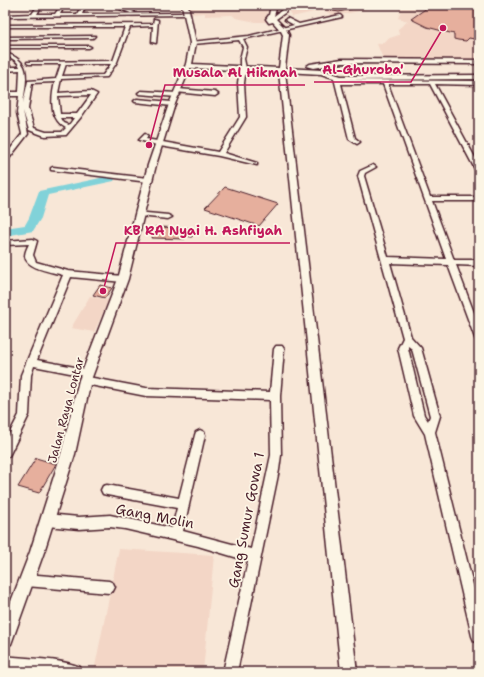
<svg xmlns="http://www.w3.org/2000/svg" width="484" height="677" font-family="'Shantell Sans',sans-serif">
<rect width="100%" height="100%" fill="#f8e7d7"/>
<filter id="ink" filterUnits="userSpaceOnUse"><feTurbulence type="fractalNoise" baseFrequency=".025" numOctaves="2"/><feDisplacementMap in="SourceGraphic" scale="8" xChannelSelector="R" yChannelSelector="G"/><feConvolveMatrix kernelMatrix="1 2 1 2 8 2 1 2 1" color-interpolation-filters="sRGB"/></filter>
<g filter="url(#ink)">
<path fill="#f3d6c6" d="M 188,5 L 269,5 L 266,18 L 268,22 L 256,22 L 236,18 L 232,15 L 205,16 L 205,13 L 188,14 Z
M 289,5 L 479,5 L 479,59 L 383,59 L 377,44 L 386,42 L 387,39 L 399,35 L 398,29 L 408,21 L 398,18 L 401,11 L 398,8 L 387,6 L 378,7 L 335,16 L 323,10 L 291,17 Z
M 90,296 L 109,300 L 94,332 L 71,328 Z
M 119,549 L 214,555 L 203,672 L 94,671 Z"/>
<g fill="none" stroke-linecap="round" stroke-linejoin="round">
<path fill="#81d2d9" fill-rule="evenodd" d="M 110,176 L 114,177 L 115,179 L 114,181 L 48,195 L 41,218 L 33,231 L 5,236 L 5,228 L 25,225 L 29,218 L 39,191 Z"/>
</g>
<path fill="#e6af9d" stroke="#4a1f2b" d="M 329,5 L 362,5 L 362,6 L 339,12 L 333,11 Z
M 431,5 L 479,5 L 479,40 L 469,38 L 466,41 L 458,40 L 454,39 L 454,34 L 427,27 L 411,19 Z
M 225,187 L 278,204 L 259,226 L 205,208 Z
M 155,227 L 193,228 L 192,237 L 185,236 L 185,239 L 152,238 Z
M 100,285 L 112,288 L 105,298 L 93,295 Z
M 36,458 L 56,464 L 39,493 L 18,487 Z"/>
<g fill="none" stroke-linecap="round" stroke-linejoin="round">
<defs>
<path id="minor" d="M 38,5 L 42,5 L 37,14 L 55,14 L 61,5 L 65,5 L 60,14 L 77,14 L 82,5 L 86,5 L 82,14 L 186,13 L 188,14 L 186,15 L 5,17 L 6,15 L 32,14 Z
M 110,5 L 116,5 L 135,12 L 131,13 Z
M 340,15 L 342,17 L 243,39 L 247,47 L 244,59 L 246,68 L 244,83 L 246,117 L 224,153 L 257,163 L 257,165 L 219,156 L 160,146 L 139,140 L 145,134 L 148,136 L 146,139 L 218,152 L 240,117 L 238,83 L 240,68 L 240,59 L 243,47 L 239,40 L 193,44 L 191,43 L 191,42 L 249,36 L 294,25 L 285,20 L 287,18 L 299,24 Z
M 154,19 L 158,20 L 156,43 L 152,42 L 153,26 L 130,27 L 117,62 L 107,77 L 61,79 L 58,93 L 91,91 L 97,94 L 81,117 L 66,135 L 45,136 L 29,130 L 23,111 L 28,134 L 7,161 L 5,162 L 5,156 L 22,134 L 17,113 L 19,96 L 5,96 L 5,92 L 19,92 L 20,70 L 5,71 L 5,67 L 20,67 C 17,60 12,58 5,56 L 5,53 C 33,61 26,80 23,103 L 28,81 L 56,79 L 61,64 L 29,64 L 27,63 L 27,62 L 113,61 L 125,27 L 5,27 L 5,25 L 153,24 ZM 66,64 L 111,64 L 103,75 L 62,76 ZM 55,82 C 51,98 49,119 66,128 L 62,132 L 46,132 L 34,128 L 28,109 L 32,83 ZM 91,95 L 77,114 L 60,114 L 58,96 ZM 61,118 L 74,118 L 69,125 L 64,123 Z
M 95,36 L 93,38 L 5,39 L 5,37 Z
M 5,46 L 89,46 L 91,47 L 89,48 L 5,48 Z
M 337,76 L 339,77 L 340,80 L 479,81 L 479,85 L 435,84 L 479,165 L 479,173 L 476,171 L 430,84 L 388,84 L 430,197 L 479,197 L 479,201 L 432,201 L 454,260 L 479,260 L 479,266 L 456,265 L 479,326 L 479,341 L 476,340 L 475,338 L 448,265 L 390,263 L 411,337 L 421,348 L 440,416 L 435,432 L 479,609 L 479,643 L 474,641 L 472,636 L 425,434 L 414,416 L 398,348 L 403,338 L 358,176 L 360,171 L 373,165 L 376,167 L 365,173 L 364,176 L 388,257 L 446,259 L 383,84 L 341,84 L 355,138 L 360,142 L 357,144 L 349,139 L 334,78 ZM 408,346 L 412,349 L 430,416 L 428,421 L 424,415 L 408,348 Z
M 178,89 L 215,92 L 218,94 L 215,96 L 176,92 L 175,91 Z
M 141,91 L 177,93 L 180,95 L 177,97 L 139,94 L 138,93 Z
M 137,99 L 172,102 L 175,104 L 172,106 L 135,102 L 134,101 Z
M 53,167 L 148,178 L 151,180 L 148,182 L 51,170 L 51,168 Z
M 136,212 L 168,215 L 172,217 L 168,219 L 139,216 L 136,216 Z
M 33,239 L 37,241 L 33,255 L 36,262 L 68,271 L 123,276 L 127,279 L 123,282 L 71,277 L 37,360 L 91,370 L 93,373 L 91,376 L 88,377 L 146,388 L 270,392 L 274,349 L 276,346 L 282,346 L 284,349 L 280,396 L 281,455 L 279,470 L 237,672 L 223,672 L 248,561 L 198,546 L 125,529 L 110,527 L 79,529 L 47,526 L 43,524 L 41,520 L 43,516 L 47,514 L 79,517 L 110,515 L 172,528 L 177,508 L 107,495 L 103,494 L 101,490 L 103,486 L 107,485 L 179,498 L 195,435 L 196,432 L 200,430 L 204,432 L 205,435 L 183,531 L 251,549 L 271,455 L 270,400 L 146,396 L 85,384 L 82,383 L 80,380 L 82,377 L 85,376 L 34,366 L 31,375 L 29,415 L 9,456 L 5,458 L 5,442 L 19,415 L 21,375 L 63,275 C 53,272 26,269 25,256 C 25,252 27,248 29,244 L 5,245 L 5,241 Z
M 26,574 L 109,581 L 113,583 L 115,587 L 113,591 L 109,593 L 26,586 L 22,584 L 20,580 L 22,576 Z
M 5,656 C 29,659 57,658 80,667 L 82,672 L 26,672 L 5,670 Z"/>
<path id="tertiary" d="M 182,5 L 188,5 L 196,43 L 192,64 L 279,68 L 283,35 L 281,31 L 273,22 L 269,23 L 266,19 L 269,15 L 271,5 L 277,5 L 274,16 L 282,10 L 282,5 L 288,5 L 286,12 L 276,19 L 286,29 L 289,35 L 285,68 L 322,70 L 341,76 L 479,75 L 479,79 L 340,80 L 321,74 L 285,72 L 357,672 L 341,672 L 279,72 L 190,68 L 175,104 L 156,165 L 128,279 L 91,380 L 75,454 L 44,552 L 11,644 L 5,646 L 5,617 L 30,552 L 61,454 L 79,380 L 118,279 L 148,165 L 169,104 L 186,64 L 190,43 Z
M 342,59 L 479,60 L 479,64 L 342,63 L 314,68 L 307,66 L 310,64 Z"/>
</defs>
<use href="#minor" stroke="#4a1f2b" stroke-width="3"/>
<use href="#tertiary" stroke="#4a1f2b" stroke-width="3"/>
<use href="#minor" fill="#fcf5e5" fill-rule="evenodd"/>
<use href="#tertiary" fill="#fcf5e5" fill-rule="evenodd"/>
</g>
</g>
<g text-anchor="middle" stroke-width="3.5" stroke-linejoin="round" paint-order="stroke">
<g font-size="12" fill="#4a1f2b" stroke="#fcf5e5">
<text transform="translate(66 410) rotate(-75)" y="4">Jalan Raya Lontar</text>
</g>
<g font-size="14" fill="#4a1f2b" stroke="#fcf5e5">
<text transform="translate(155 516) rotate(11)" y="5">Gang Molin</text>
<text transform="translate(246 520) rotate(-79)" y="5">Gang Sumur Gowa 1</text>
</g>
</g>
<path fill="none" stroke="#c2185b" stroke-width="1.5" d="M443 28L411 82H314M149 145L165 85H305M103 291L116 243H290"/>
<g fill="#c2185b" stroke="#fcf5e5" stroke-width="1.5">
<circle cx="443" cy="28" r="4"/>
<circle cx="149" cy="145" r="4"/>
<circle cx="103" cy="291" r="4"/>
</g>
<g font-size="13" text-anchor="middle" font-weight="bold" fill="#c2185b" stroke="#fcf5e5" stroke-width="3.5" stroke-linejoin="round" paint-order="stroke">
<text x="363" y="74">Al-Ghuroba'</text>
<text x="235" y="77">Musala Al Hikmah</text>
<text x="203" y="235">KB RA Nyai H. Ashfiyah</text>
</g>
<rect width="484" height="677" fill="none" stroke="#fcf5e5" stroke-width="20"/>
<rect x="10" y="10" width="464" height="657" fill="none" stroke="#4a1f2b" stroke-width="1.5" filter="url(#ink)"/>
</svg>
